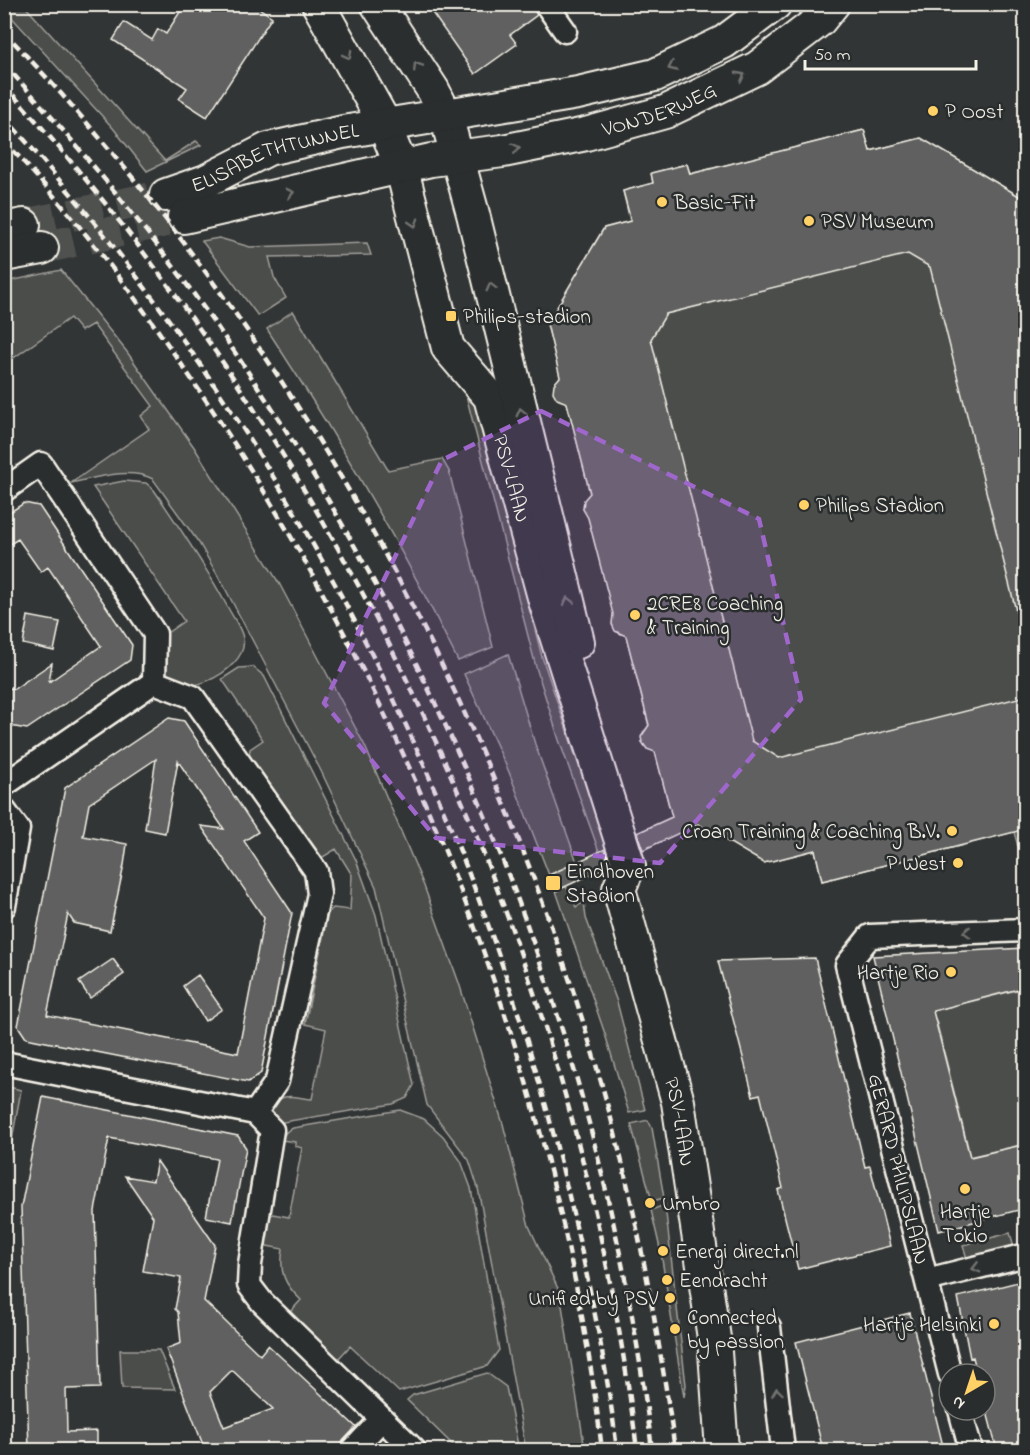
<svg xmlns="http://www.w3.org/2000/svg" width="1030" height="1455" font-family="'Indie Flower',sans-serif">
<rect width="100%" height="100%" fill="#323535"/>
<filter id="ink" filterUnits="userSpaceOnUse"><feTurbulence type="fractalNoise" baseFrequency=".0167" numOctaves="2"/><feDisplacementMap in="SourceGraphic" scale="12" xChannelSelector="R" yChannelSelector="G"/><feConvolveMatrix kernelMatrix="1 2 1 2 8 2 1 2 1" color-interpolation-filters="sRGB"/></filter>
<g filter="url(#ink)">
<path fill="#4b4d4c" stroke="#a09f9a" stroke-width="1.5" d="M 4,5 L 24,5 L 165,161 L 196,141 L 201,145 L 147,171 L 113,128 L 5,10 Z
M 864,130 L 870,151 L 921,138 L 1024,199 L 1026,206 L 1025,844 L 1018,846 L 1014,832 L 822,881 L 815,850 L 764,863 L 669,806 L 655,751 L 647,749 L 642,742 L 643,732 L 649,727 L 626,635 L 617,632 L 612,625 L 617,600 L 610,601 L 588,516 L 583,509 L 584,501 L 590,494 L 567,402 L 559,400 L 554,392 L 555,383 L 561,378 L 547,324 L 604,228 L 630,221 L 623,191 L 653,183 L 651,173 L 687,164 L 690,174 Z
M 219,238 L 250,247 L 367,243 L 371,255 L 269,257 L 274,277 L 286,298 L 258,316 L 202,241 Z
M 61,270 L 127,352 L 194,447 L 279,583 L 365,746 L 424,886 L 459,983 L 503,1124 L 529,1226 L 560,1293 L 585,1450 L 526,1450 L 478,1188 L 469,1160 L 427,1105 L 376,887 L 321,771 L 226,590 L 199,543 L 153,479 C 128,467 96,478 71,483 L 149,429 L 141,416 L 153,406 L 93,324 L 81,331 L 70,318 L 5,364 L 5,282 Z
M 293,311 L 388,470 L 442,459 L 449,471 L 493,647 L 458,661 C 402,546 337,436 267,329 Z
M 467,399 L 477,405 L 542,657 L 618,881 L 611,885 L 559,740 L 536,667 Z
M 124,481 L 146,483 L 154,490 C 180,528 205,565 227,606 C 232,616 241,627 243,638 C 251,672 162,713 164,660 C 164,651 163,642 167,633 L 184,621 L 93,487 Z
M 508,654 L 535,744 L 577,862 L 549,875 L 509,772 L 464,674 Z
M 253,667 L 264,676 L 356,860 L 376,915 L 414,1085 L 407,1098 L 393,1104 L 277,1123 L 265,1119 C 278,1091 285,1096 312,1099 L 326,1029 L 305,1024 L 328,913 L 333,908 L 350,910 L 352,875 L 336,849 L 323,857 L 316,855 L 249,756 L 250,749 L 263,740 L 222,679 L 239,668 Z
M 566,886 L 576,907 L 584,902 L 586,918 L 617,1002 L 645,1110 L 629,1113 L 605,1034 L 556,891 Z
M 1025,988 L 1025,1144 L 964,1158 L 968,1147 L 936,1020 L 929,1012 Z
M 5,1086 L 21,1090 L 5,1179 L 4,1086 Z
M 400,1110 L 424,1119 L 443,1136 L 461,1161 L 471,1188 L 499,1350 L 487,1366 L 399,1392 L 350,1346 L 339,1358 L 331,1357 L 291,1319 L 290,1312 L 301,1300 C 284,1284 279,1272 283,1249 L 267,1246 L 263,1240 L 268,1218 L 273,1214 L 289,1217 L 302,1148 L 295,1146 L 295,1142 L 281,1140 L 286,1132 L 293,1128 Z
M 648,1120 L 652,1128 L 664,1198 L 652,1201 L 631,1124 Z
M 665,1205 L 686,1385 L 684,1397 L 661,1253 L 651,1210 Z
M 1010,1233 L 1015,1250 L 968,1262 L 963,1245 Z
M 120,1350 L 159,1350 L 175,1389 L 122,1388 Z
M 487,1373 L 506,1387 L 519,1450 L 458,1450 L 407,1400 L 413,1395 Z"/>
<path fill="#5f605f" stroke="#f4f1e8" stroke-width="1.5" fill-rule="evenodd" d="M 185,4 L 253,4 L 272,17 L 207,117 L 179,99 L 187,88 L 113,40 L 124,22 L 152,40 L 158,29 L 166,34 Z
M 426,4 L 530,4 L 537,15 L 510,35 L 517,44 L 475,74 Z
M 864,130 L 870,151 L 921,138 L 1024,199 L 1026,622 L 1019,623 L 930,267 L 908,254 L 666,314 L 651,339 L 752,741 L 779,758 L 1026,696 L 1026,829 L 822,881 L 815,850 L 764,863 L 698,824 L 643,850 L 637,833 L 672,817 L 655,752 L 647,749 L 642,742 L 641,737 L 649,725 L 626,636 L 615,631 L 612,624 L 613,614 L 588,518 L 583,509 L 584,500 L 590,493 L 567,403 L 557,399 L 553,392 L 554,384 L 560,377 L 547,324 L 604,228 L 631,221 L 623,191 L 653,183 L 651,173 L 687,164 L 690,174 Z
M 24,503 L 39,506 L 132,645 L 130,660 L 27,729 L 4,725 L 4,687 L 14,689 L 52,663 L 49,682 L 101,646 L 48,567 L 41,572 L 18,539 L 4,548 L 4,516 Z
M 28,616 L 60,622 L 54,651 L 23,644 Z
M 169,718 L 184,721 L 258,832 L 244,841 L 292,913 L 261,1073 L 248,1082 L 26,1038 L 18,1026 L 65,788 ZM 156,759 L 145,829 L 165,833 L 178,761 L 224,829 L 201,826 L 264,918 L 238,1053 L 47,1015 L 68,914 L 74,923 L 110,931 L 124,865 L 127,844 L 83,836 L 89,804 Z
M 605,849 L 609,866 L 556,891 L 549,875 Z
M 1026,948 L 1026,987 L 933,1011 L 970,1157 L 1026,1144 L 1026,1208 L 939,1231 L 873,956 Z
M 815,958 L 865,1167 L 870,1166 L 890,1246 L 798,1269 L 778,1190 L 783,1188 L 760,1094 L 753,1096 L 718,961 Z
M 113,959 L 124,974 L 90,998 L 79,982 Z
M 198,975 L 222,1009 L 205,1021 L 183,986 Z
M 43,1097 L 238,1136 L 246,1148 L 232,1222 L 206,1217 L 217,1159 L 109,1138 L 95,1211 L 100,1388 L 66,1389 L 67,1432 L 97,1431 L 97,1450 L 29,1450 L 21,1207 Z
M 157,1161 L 215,1245 L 204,1301 L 260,1355 L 268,1345 L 356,1427 L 343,1441 L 340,1450 L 205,1450 L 166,1349 L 181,1343 L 178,1312 L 175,1309 L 181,1278 L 143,1271 L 153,1217 L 125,1176 L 153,1181 ZM 232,1370 L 273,1409 L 224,1427 L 210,1392 Z
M 1026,1280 L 1026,1372 L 1019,1373 L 1026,1399 L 1026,1450 L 997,1450 L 985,1404 L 985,1374 L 977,1374 L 973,1357 L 970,1358 L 958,1297 Z
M 910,1313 L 944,1450 L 823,1450 L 796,1342 Z"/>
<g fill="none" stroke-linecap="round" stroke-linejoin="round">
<path stroke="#4f5150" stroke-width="32" stroke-dasharray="32 16" stroke-linecap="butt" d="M 24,225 L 166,195
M 42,248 L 184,217"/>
<defs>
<path id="street" d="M 546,4 L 565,31
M 4,490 L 41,464 L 155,634 L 154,682 L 193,697 L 316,871 L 319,894 L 277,1081 L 255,1113 L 272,1130 L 250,1264 L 249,1285 L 262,1302 L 414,1450
M 4,785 L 154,682
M 4,810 L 18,829 L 4,906
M 4,1063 L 255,1113
M 927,1280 L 1026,1255
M 769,1327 L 783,1450
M 950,1374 L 847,965 L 870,936 L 1026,930
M 960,1410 L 971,1450
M 353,1450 L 381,1420"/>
<g id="secondary">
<path id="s1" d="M 318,4 L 380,115 L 401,166 L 448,348 L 490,397 L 545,601 L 629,866 L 619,889 L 678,1102 L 714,1338 L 722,1450"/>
<path d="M 377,4 L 433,90 L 446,116 L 473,214 L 578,642"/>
<path id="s2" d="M 166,195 L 206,181 L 268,149 L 343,132 L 578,93 L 655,75 L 724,42 L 775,4"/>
<path id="s3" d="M 184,217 L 431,160 L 503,151 L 586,134 L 665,112 L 757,68 L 820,20 L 833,4"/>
<path d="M 4,229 L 24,225"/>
<path d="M 4,255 L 42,248"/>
</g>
</defs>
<use href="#street" stroke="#f4f1e8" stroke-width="27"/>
<use href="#secondary" stroke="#f4f1e8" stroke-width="36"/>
<use href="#street" stroke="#2a2d2e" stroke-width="22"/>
<use href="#secondary" stroke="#2a2d2e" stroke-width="32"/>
<path stroke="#f4f1e8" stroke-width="4.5" stroke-dasharray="9 4.5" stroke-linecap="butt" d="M 4,32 C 287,327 492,696 603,1089 C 636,1207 658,1329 675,1450
M 4,64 C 78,145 148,229 211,318 C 446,651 604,1046 652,1450
M 4,85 C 347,462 574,944 637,1450
M 4,117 C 286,427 483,814 575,1222 C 592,1297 608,1374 617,1450
M 4,141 C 72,212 131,290 186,371 C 404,687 557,1068 602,1450"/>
</g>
<defs><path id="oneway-chevron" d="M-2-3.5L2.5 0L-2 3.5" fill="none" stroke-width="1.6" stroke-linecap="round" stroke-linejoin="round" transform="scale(1.5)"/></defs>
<g stroke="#71726f">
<use href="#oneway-chevron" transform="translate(348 55) rotate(62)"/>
<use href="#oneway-chevron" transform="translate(417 66) rotate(-123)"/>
<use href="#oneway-chevron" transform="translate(672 67) rotate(155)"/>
<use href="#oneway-chevron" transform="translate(741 76) rotate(-28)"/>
<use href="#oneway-chevron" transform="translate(516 148) rotate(-12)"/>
<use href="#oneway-chevron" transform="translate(290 193) rotate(-13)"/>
<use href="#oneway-chevron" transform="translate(414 223) rotate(73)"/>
<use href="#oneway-chevron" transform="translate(491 287) rotate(-104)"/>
<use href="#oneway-chevron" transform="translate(521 412) rotate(-104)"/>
<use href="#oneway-chevron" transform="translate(568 601) rotate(-104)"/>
<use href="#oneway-chevron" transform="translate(967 932) rotate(178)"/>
<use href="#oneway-chevron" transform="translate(976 1268) rotate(166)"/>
<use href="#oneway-chevron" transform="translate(777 1392) rotate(-98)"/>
</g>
</g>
<path fill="#9f67cb" fill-opacity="0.2" stroke="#9f67cb" stroke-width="4.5" stroke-dasharray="12 8" stroke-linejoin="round" d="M 541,411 L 759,519 L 801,699 L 660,863 L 436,838 L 324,703 L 442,460 Z"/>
<g fill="#ffd166" stroke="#2a2d2e" stroke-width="2">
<circle cx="933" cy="111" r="6"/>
<circle cx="662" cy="202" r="6"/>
<circle cx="809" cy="221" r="6"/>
<rect x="445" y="310" width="12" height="12" rx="3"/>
<circle cx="804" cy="505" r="6"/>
<circle cx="635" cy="615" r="6"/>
<circle cx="952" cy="831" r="6"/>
<circle cx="958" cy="863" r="6"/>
<rect x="545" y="875" width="16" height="16" rx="3"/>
<circle cx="951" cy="972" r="6"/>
<circle cx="965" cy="1189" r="6"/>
<circle cx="650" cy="1203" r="6"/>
<circle cx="663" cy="1251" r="6"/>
<circle cx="667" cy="1280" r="6"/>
<circle cx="670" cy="1298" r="6"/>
<circle cx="994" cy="1324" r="6"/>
<circle cx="675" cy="1329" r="6"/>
</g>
<g text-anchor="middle" stroke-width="5" stroke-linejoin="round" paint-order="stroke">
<g font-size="21" fill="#f4f1e8" stroke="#2a2d2e">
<text dy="7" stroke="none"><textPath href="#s3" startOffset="488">VONDERWEG</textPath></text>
<text dy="7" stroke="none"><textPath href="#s2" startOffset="116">ELISABETHTUNNEL</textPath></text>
<text dy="7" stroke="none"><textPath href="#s1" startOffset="519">PSV-LAAN</textPath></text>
<text dy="7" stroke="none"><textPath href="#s1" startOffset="1190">PSV-LAAN</textPath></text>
<text transform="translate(899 1169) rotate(76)" y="7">GERARD PHILIPSLAAN</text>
</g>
<g font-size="21" fill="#f4f1e8" stroke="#2a2d2e" text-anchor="start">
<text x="945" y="118">P Oost</text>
<text x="674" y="209">Basic-Fit</text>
<text x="821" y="228">PSV Museum</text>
<text x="463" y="323">Philips-stadion</text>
<text x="816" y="512">Philips Stadion</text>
<text x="647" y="610">2CRE8 Coaching<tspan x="647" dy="24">&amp; Training</tspan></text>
<text x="940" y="838" text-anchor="end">Croan Training &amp; Coaching B.V.</text>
<text x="946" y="870" text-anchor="end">P West</text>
<text x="566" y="878">Eindhoven<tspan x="566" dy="24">Stadion</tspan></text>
<text x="939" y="979" text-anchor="end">Hartje Rio</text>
<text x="662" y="1210">Umbro</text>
<text x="965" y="1218" text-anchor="middle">Hartje<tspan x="965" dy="24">Tokio</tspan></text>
<text x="675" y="1258">Energi direct.nl</text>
<text x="679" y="1287">Eendracht</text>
<text x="658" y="1305" text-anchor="end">Unified by PSV</text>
<text x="687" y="1324">Connected<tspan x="687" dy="24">by passion</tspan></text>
<text x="982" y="1331" text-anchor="end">Hartje Helsinki</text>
</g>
</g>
<rect width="1030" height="1455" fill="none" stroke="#2a2d2e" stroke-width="24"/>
<rect x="12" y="12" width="1006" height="1431" fill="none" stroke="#f4f1e8" stroke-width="2" filter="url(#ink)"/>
<g transform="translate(967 1392) rotate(219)"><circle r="28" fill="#2a2d2e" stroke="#7b7b78" stroke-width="1.5"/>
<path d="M0-4.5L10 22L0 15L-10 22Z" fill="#ffd166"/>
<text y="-9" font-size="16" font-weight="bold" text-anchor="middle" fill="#f4f1e8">N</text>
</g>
<path d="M805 60v9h171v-9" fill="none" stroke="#f4f1e8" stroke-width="3"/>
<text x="814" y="60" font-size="18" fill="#f4f1e8" stroke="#2a2d2e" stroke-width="4.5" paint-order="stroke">50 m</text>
</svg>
